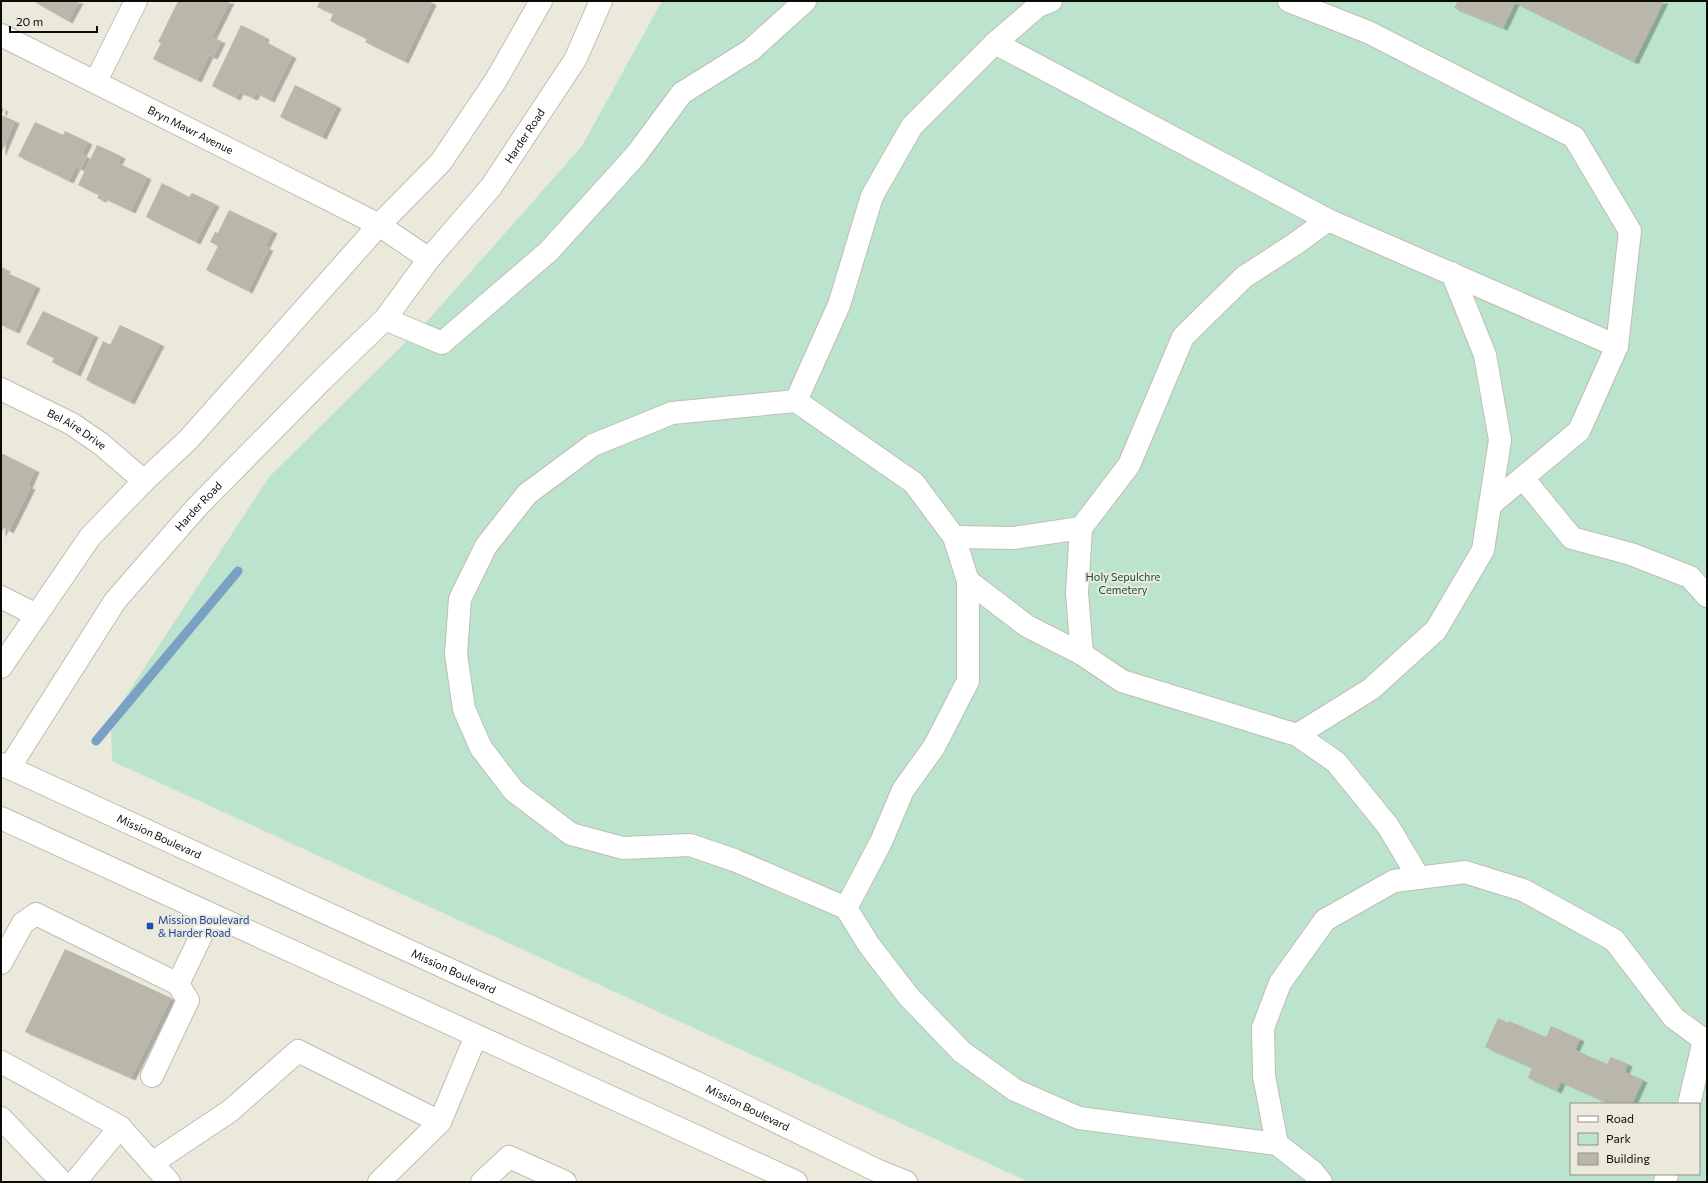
<svg xmlns="http://www.w3.org/2000/svg" width="1708" height="1183" font-family="Commissioner,sans-serif">
<defs>
<filter id="shadow"><feDropShadow dx="4.5" dy="2.5" stdDeviation="0" flood-color="#0004"/></filter>
</defs>
<rect width="100%" height="100%" fill="#ebe9dc"/>
<path fill="#bbe3ce" fill-rule="evenodd" d="M 662,1 L 1707,1 L 1707,1182 L 1029,1182 L 112,761 L 111,719 L 269,477 L 429,319 L 582,146 ZM 1571,1104 L 1699,1104 L 1699,1174 L 1571,1174 Z"/>
<g fill="none" stroke-linecap="round" stroke-linejoin="round">
<path stroke="#78a1c4" stroke-width="9" d="M 96,741 L 238,571"/>
</g>
<path fill="#b9b7aa" filter="url(#shadow)" d="M 33,1 L 79,1 L 68,21 Z
M 178,1 L 230,1 L 212,37 L 221,41 L 213,57 L 209,55 L 197,80 L 153,59 L 161,43 L 158,42 Z
M 320,1 L 429,1 L 432,3 L 404,61 L 365,42 L 367,39 L 330,21 L 333,14 L 317,7 Z
M 1458,1 L 1664,1 L 1634,62 L 1515,3 L 1503,28 L 1454,8 Z
M 241,25 L 265,37 L 264,41 L 292,56 L 270,100 L 256,93 L 253,98 L 239,92 L 236,98 L 212,86 Z
M 295,85 L 337,106 L 322,137 L 280,117 Z
M 1,108 L 4,109 L 1,115 L 15,121 L 1,154 Z
M 35,122 L 63,135 L 65,131 L 88,142 L 82,154 L 87,157 L 81,169 L 76,167 L 69,181 L 18,156 Z
M 97,145 L 121,156 L 118,163 L 147,177 L 131,211 L 103,198 L 102,200 L 97,198 L 99,195 L 78,185 Z
M 162,183 L 189,197 L 192,193 L 215,204 L 196,242 L 146,217 Z
M 229,210 L 273,231 L 265,247 L 269,248 L 248,291 L 206,270 L 218,246 L 210,242 L 215,232 L 218,233 Z
M 1,267 L 6,269 L 5,272 L 36,286 L 15,331 L 1,325 Z
M 43,311 L 94,335 L 76,374 L 52,362 L 54,358 L 26,344 Z
M 120,325 L 160,344 L 130,402 L 86,380 L 103,341 L 110,345 Z
M 1,453 L 35,470 L 28,486 L 31,487 L 9,531 L 4,528 L 1,535 Z
M 65,949 L 171,998 L 131,1078 L 25,1032 Z
M 1498,1018 L 1508,1023 L 1509,1021 L 1546,1037 L 1551,1026 L 1580,1039 L 1575,1050 L 1607,1064 L 1611,1057 L 1628,1064 L 1625,1072 L 1643,1080 L 1632,1104 L 1610,1104 L 1561,1082 L 1557,1091 L 1528,1078 L 1532,1068 L 1485,1047 Z"/>
<g fill="none" stroke-linecap="round" stroke-linejoin="round">
<defs>
<g id="minor">
<path d="M 1289,1 L 1368,32 L 1574,137 L 1630,231 L 1617,346 L 1579,431 L 1490,505"/>
<path id="s1" d="M 1,35 L 332,201 L 379,225 L 429,259"/>
<path d="M 995,43 L 1328,220 L 1617,346"/>
<path d="M 96,81 L 136,1"/>
<path d="M 385,319 L 442,343 L 549,251 L 636,155 L 682,93 L 751,50 L 805,1"/>
<path id="s2" d="M 1,389 L 72,424 L 101,444 L 144,481"/>
<path d="M 796,401 L 839,305 L 872,196 L 912,126 L 995,43 L 1038,6 L 1051,1"/>
<path d="M 1523,478 L 1572,538 L 1631,554 L 1690,577 L 1707,596"/>
<path d="M 1081,528 L 1129,465 L 1183,337 L 1244,277 L 1295,244 L 1328,220"/>
<path d="M 954,537 L 1014,538 L 1081,528 L 1077,593 L 1082,654 L 1027,626 L 968,581"/>
<path d="M 1,597 L 36,615"/>
<path d="M 1082,654 L 1122,681 L 1297,735 L 1336,762 L 1388,826 L 1419,878"/>
<path d="M 1,667 L 90,537 L 144,481 L 188,440 L 379,225 L 441,162 L 496,80 L 541,1"/>
<path d="M 1297,735 L 1371,689 L 1436,630 L 1483,550 L 1500,440 L 1485,355 L 1452,273"/>
<path id="s3" d="M 9,768 L 115,601 L 196,508 L 322,380 L 385,319 L 429,259 L 491,187 L 575,60 L 601,1"/>
<path d="M 846,908 L 881,842 L 903,790 L 934,747 L 968,681 L 968,581 L 954,537 L 914,483 L 796,401 L 672,413 L 593,445 L 527,494 L 486,546 L 460,599 L 456,654 L 464,709 L 481,748 L 514,791 L 571,834 L 623,848 L 690,845 L 734,860 L 846,908 L 869,945 L 909,997 L 962,1052 L 1015,1090 L 1079,1118 L 1277,1144 L 1313,1172 L 1321,1182"/>
<path d="M 1,963 L 23,923 L 36,914 L 178,984 L 211,915"/>
<path d="M 1,1062 L 120,1127 L 169,1182"/>
<path d="M 152,1076 L 188,1000 L 178,984"/>
<path d="M 1,1118 L 62,1182"/>
<path d="M 1277,1144 L 1264,1076 L 1263,1028 L 1280,983 L 1325,920 L 1394,881 L 1465,872 L 1523,890 L 1614,940 L 1674,1018 L 1704,1040 L 1689,1104"/>
<path d="M 152,1163 L 230,1111 L 298,1051 L 440,1122"/>
<path d="M 75,1182 L 120,1127"/>
<path d="M 379,1182 L 440,1122 L 476,1036"/>
<path d="M 482,1182 L 509,1157 L 565,1182"/>
<path d="M 1665,1182 L 1667,1174"/>
</g>
<g id="major">
<path id="s4" d="M 1,764 L 695,1082 L 876,1170 L 906,1182"/>
<path d="M 1,818 L 796,1182"/>
</g>
</defs>
<use href="#minor" stroke="#c0beb1" stroke-width="24"/>
<use href="#major" stroke="#c0beb1" stroke-width="24"/>
<use href="#minor" stroke="#fff" stroke-width="22"/>
<use href="#major" stroke="#fff" stroke-width="22"/>
</g>
<rect fill="#1a4fb4" stroke="#ebe9dc" stroke-width="1.5" x="146" y="922" width="8" height="8" rx="2"/>
<g text-anchor="middle" stroke-width="4" stroke-linejoin="round" paint-order="stroke">
<g font-size="11" fill="#0c0c07" stroke="#ebe9dc">
<text dy="4" stroke="none"><textPath href="#s1" startOffset="212">Bryn Mawr Avenue</textPath></text>
<text dy="4" stroke="none"><textPath href="#s3" startOffset="819">Harder Road</textPath></text>
<text dy="4" stroke="none"><textPath href="#s2" startOffset="86">Bel Aire Drive</textPath></text>
<text dy="4" stroke="none"><textPath href="#s3" startOffset="324">Harder Road</textPath></text>
<text dy="4" stroke="none"><textPath href="#s4" startOffset="174">Mission Boulevard</textPath></text>
<text dy="4" stroke="none"><textPath href="#s4" startOffset="498">Mission Boulevard</textPath></text>
<text dy="4" stroke="none"><textPath href="#s4" startOffset="822">Mission Boulevard</textPath></text>
</g>
<g font-size="11" fill="#0b5037" stroke="#ebe9dc">
<text x="1123" y="581">Holy Sepulchre<tspan x="1123" dy="13">Cemetery</tspan></text>
</g>
<g font-size="11" fill="#164399" stroke="#ebe9dc" text-anchor="start">
<text x="158" y="924">Mission Boulevard<tspan x="158" dy="13">&amp; Harder Road</tspan></text>
</g>
</g>
<rect width="1708" height="1183" fill="none" stroke="#0c0c07" stroke-width="4"/>
<rect x="1570" y="1103" width="130" height="72" fill="#ebe9dc" stroke="#929187"/>
<rect x="1578" y="1116" width="20" height="6" fill="#ffffff" stroke="#929187"/>
<text x="1606" y="1123" font-size="12" fill="#0c0c07">Road</text>
<rect x="1578" y="1133" width="20" height="12" fill="#bbe3ce" stroke="#929187"/>
<text x="1606" y="1143" font-size="12" fill="#0c0c07">Park</text>
<rect x="1578" y="1153" width="20" height="12" fill="#b9b7aa" stroke="#929187"/>
<text x="1606" y="1163" font-size="12" fill="#0c0c07">Building</text>
<path d="M10 26v6h87v-6" fill="none" stroke="#0c0c07" stroke-width="2"/>
<text x="16" y="26" font-size="12" fill="#0c0c07" stroke="#ebe9dc" stroke-width="3" paint-order="stroke">20 m</text>
</svg>
